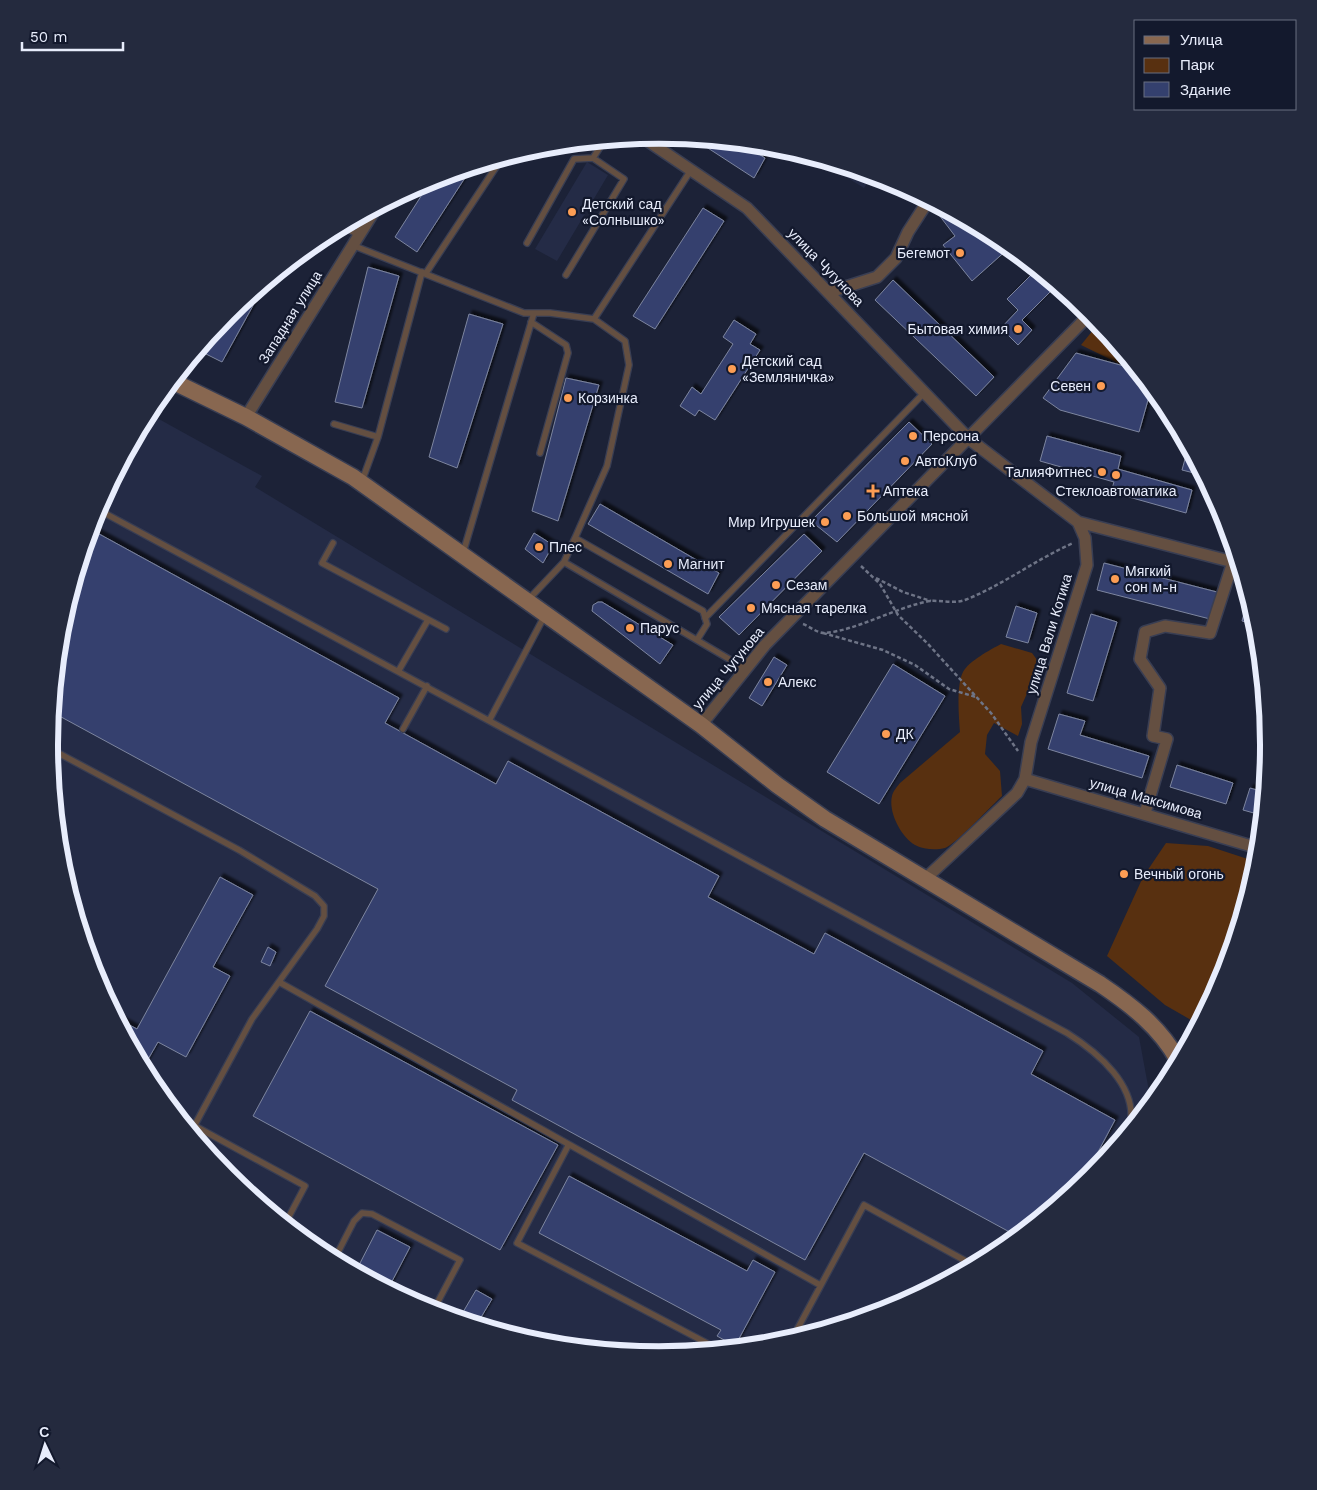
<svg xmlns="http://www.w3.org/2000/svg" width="1317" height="1490" font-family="'Work Sans',sans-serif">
<defs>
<filter id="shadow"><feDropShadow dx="3.5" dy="-3.5" stdDeviation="1" flood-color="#0009"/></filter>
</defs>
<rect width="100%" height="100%" fill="#1c2237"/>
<path fill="#242b46" d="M 587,162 L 608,175 L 557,261 L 535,249 Z
M 847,168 L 872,176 L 864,188 L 843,175 Z
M 148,413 L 262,476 L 255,487 L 1072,983 L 1139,1037 L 1151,1102 L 1089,1176 L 997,1252 L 892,1308 L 777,1343 L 658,1355 L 539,1343 L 425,1308 L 320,1252 L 227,1176 L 151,1084 L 95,978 L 60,864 L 49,745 L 61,626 L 95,511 Z"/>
<path fill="#583010" d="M 1098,324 L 1138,373 L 1081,345 Z
M 1001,644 L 1032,653 L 1040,664 L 1021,707 L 1022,724 L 1018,736 L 994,723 L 987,735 L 985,754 L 1000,771 L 1002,796 C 992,805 955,845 945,848 C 937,850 924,850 915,845 C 901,837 888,812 892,796 C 893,791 897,787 900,783 L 960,732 C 959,718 956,685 963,672 C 969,661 990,650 1001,644 Z
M 1166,843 L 1208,846 L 1257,862 L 1222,979 L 1198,1024 L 1165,1005 L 1107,956 L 1143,877 Z"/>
<path fill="#34406e" stroke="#7d859f" filter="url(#shadow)" d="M 694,139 L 743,144 L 765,158 L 754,178 Z
M 472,167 L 417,252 L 395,237 L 432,179 Z
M 939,207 L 997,238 L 1009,248 L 972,281 L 943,245 L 955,236 L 936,211 Z
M 703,208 L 724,221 L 655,329 L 633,316 Z
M 368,267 L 399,276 L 362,408 L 335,402 Z
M 1036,270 L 1056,286 L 1022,320 L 1032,330 L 1018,345 L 1001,328 L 1018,310 L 1007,299 Z
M 893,280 L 994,377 L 976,396 L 875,300 Z
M 266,282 L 222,362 L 198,350 L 228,314 Z
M 469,314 L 503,324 L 457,468 L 429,457 Z
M 734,320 L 756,334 L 750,344 L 760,350 L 715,420 L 699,410 L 695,416 L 680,406 L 692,387 L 701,394 L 733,344 L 723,337 Z
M 1076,353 L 1135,369 L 1165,405 L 1148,400 L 1139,432 L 1060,410 L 1043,398 Z
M 566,378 L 599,385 L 558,521 L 532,511 Z
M 909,422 L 932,444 L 837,542 L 811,521 Z
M 1047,436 L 1121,456 L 1118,469 L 1192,490 L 1186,513 L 1111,492 L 1114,482 L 1040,461 Z
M 1188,448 L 1202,475 L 1182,470 Z
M 600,504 L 719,573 L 708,594 L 588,524 Z
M 1224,519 L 1229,536 L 1220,533 Z
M 90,529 L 399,698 L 385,723 L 496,784 L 508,761 L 719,876 L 708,897 L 814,954 L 825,933 L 1043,1051 L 1031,1074 L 1115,1120 L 1081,1184 L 1017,1236 L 864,1153 L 805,1260 L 512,1100 L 517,1090 L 325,986 L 378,889 L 52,712 L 61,626 Z
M 534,533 L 553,545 L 543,563 L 525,549 Z
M 804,534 L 822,551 L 739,635 L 719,617 Z
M 1104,563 L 1217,592 L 1210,619 L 1097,590 Z
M 1248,599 L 1256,625 L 1242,621 Z
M 598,602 L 602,602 L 673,645 L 660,664 L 592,611 L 593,605 Z
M 1016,606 L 1037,613 L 1028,643 L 1006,637 Z
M 1091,614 L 1117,622 L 1093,701 L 1067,693 Z
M 774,657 L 787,665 L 762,706 L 749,698 Z
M 893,664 L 945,696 L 879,804 L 827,772 Z
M 1059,714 L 1085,721 L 1080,735 L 1149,756 L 1142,778 L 1048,749 Z
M 1177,765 L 1233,783 L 1226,804 L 1170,787 Z
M 1250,788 L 1264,792 L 1261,815 L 1243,810 Z
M 220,877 L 253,895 L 213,967 L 230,976 L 186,1057 L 158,1042 L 143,1068 L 116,1018 L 137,1029 Z
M 268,947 L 276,952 L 270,966 L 261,962 Z
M 310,1011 L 558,1145 L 500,1250 L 253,1116 Z
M 569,1176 L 747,1271 L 753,1260 L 775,1272 L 735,1346 L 717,1336 L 721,1330 L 539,1233 Z
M 377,1230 L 410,1247 L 388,1289 L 356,1271 Z
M 476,1290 L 492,1299 L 477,1324 L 459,1319 Z"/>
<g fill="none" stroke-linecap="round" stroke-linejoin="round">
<defs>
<path id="lane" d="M 342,226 L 359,235
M 527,243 L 574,159 L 593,158
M 352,245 L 524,313 L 550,313 L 594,319 L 625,341 L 629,365 L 607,466 L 575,538
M 426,273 L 502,158
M 566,275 L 624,179 L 593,158 L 604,141
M 594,319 L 691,170
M 531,322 L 566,345 L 568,353 L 540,453
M 334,424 L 378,437
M 362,481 L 378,437 L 422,272
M 97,509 L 1067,1033 C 1097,1052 1139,1086 1130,1127
M 333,543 L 322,563 L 446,629
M 463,553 L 534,313
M 564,562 L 575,538 L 703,611 L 707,624 L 697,640
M 528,600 L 564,562 L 746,669
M 705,618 L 925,392
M 399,670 L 428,620
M 490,719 L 545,615
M 403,729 L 427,686
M 49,748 L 239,850 L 315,896 L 324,906 L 324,916 L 317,929 L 252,1019 L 191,1132
M 279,982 L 820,1285
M 195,1126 L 305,1186 L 285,1224
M 568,1146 L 517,1243 L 718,1349
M 334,1260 L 354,1221 L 362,1213 L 372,1214 L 460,1260 L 433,1311
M 792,1339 L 864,1205 L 973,1265"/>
<path id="street" d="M 642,137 L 747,208 L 969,439 L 1078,522
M 830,292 L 877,277 L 896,258 L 908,232 L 928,201
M 246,417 L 376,208
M 701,725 L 765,645 L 1090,314
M 1025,779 L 1258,848
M 1145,813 L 1167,739 L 1153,736 L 1160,688 L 1140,659 L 1145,632 L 1165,626 L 1210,633 L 1233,562
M 925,879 L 1017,793 L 1025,779 L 1031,742 L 1087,565 L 1085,538 L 1078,522 L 1237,563"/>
<path id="secondary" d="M 172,381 L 246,417 L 353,477 L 701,725 L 777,785 L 825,819 L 1100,984 C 1131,1005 1159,1026 1178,1060"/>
</defs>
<use href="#lane" stroke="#393e53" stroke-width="8"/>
<use href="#street" stroke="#393e53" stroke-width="14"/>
<use href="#secondary" stroke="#393e53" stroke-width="19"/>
<path stroke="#6e7486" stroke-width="2.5" stroke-dasharray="4 2.5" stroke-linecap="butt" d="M 861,566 L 880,584 L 898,615 L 928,644 L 991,713 L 1018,751
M 876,578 L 903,592 L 931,601
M 803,624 C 809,626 817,633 824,633 C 856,631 896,607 930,601 C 941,600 954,604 965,600 C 1003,585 1035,560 1073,543
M 823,633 L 883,650 L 915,665 L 949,689 L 976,697"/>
<use href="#lane" stroke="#644f41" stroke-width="5.5"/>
<use href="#street" stroke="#644f41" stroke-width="11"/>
<use href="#secondary" stroke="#886750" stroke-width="16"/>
</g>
<g fill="#fc9d54" stroke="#13192d" stroke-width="2">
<circle cx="572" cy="212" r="5"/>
<circle cx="960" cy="253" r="5"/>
<circle cx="1018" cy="329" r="5"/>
<circle cx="732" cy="369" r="5"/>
<circle cx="1101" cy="386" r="5"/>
<circle cx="568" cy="398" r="5"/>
<circle cx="913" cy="436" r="5"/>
<circle cx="905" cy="461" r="5"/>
<circle cx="1102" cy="472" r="5"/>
<circle cx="1116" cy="475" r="5"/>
<path d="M870.5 483.5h5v5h5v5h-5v5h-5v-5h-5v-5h5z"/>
<circle cx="847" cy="516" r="5"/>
<circle cx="825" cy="522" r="5"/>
<circle cx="539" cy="547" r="5"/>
<circle cx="668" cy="564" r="5"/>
<circle cx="1115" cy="579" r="5"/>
<circle cx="776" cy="585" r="5"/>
<circle cx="751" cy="608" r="5"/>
<circle cx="630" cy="628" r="5"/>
<circle cx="768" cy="682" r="5"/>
<circle cx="886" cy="734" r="5"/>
<circle cx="1124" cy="874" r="5"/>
</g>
<g text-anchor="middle" stroke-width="4.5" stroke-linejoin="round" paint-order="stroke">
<g font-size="14" fill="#e8edfc" stroke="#13192d" text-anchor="start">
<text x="582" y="209">Детский сад<tspan x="582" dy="16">«Солнышко»</tspan></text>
<text x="950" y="258" text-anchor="end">Бегемот</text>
<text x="1008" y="334" text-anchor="end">Бытовая химия</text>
<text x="742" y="366">Детский сад<tspan x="742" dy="16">«Земляничка»</tspan></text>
<text x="1091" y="391" text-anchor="end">Севен</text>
<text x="578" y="403">Корзинка</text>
<text x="923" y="441">Персона</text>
<text x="915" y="466">АвтоКлуб</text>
<text x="1092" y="477" text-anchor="end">ТалияФитнес</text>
<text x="883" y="496">Аптека</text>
<text x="1116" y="496" text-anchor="middle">Стеклоавтоматика</text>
<text x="857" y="521">Большой мясной</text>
<text x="815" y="527" text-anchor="end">Мир Игрушек</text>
<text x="549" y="552">Плес</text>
<text x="678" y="569">Магнит</text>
<text x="1125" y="576">Мягкий<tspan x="1125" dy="16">сон м-н</tspan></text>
<text x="786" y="590">Сезам</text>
<text x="761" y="613">Мясная тарелка</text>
<text x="640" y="633">Парус</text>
<text x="778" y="687">Алекс</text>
<text x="896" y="739">ДК</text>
<text x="1134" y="879">Вечный огонь</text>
</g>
<g font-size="14" fill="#e8edfc" stroke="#13192d">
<text transform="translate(826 267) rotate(46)" y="5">улица Чугунова</text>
<text transform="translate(290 317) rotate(-58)" y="5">Западная улица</text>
<text transform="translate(1049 634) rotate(-73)" y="5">улица Вали Котика</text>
<text transform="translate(728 668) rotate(-50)" y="5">улица Чугунова</text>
<text transform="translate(1146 798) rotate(16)" y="5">улица Максимова</text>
</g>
</g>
<path d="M0 0H1317V1490H0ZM58 745a601 601 0 1 1 1202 0a601 601 0 1 1-1202 0Z" fill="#242a3e" fill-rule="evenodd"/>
<path fill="none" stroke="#e8edfc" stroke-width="6" d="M58 745a601 601 0 1 1 1202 0a601 601 0 1 1-1202 0Z"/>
<rect x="1134" y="20" width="162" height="90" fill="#13192d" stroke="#686e80"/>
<rect x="1144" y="36" width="25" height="8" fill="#886750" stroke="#686e80"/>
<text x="1180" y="45" font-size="15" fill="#e8edfc">Улица</text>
<rect x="1144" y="58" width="25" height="15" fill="#583010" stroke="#686e80"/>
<text x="1180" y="70" font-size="15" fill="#e8edfc">Парк</text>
<rect x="1144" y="82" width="25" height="15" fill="#34406e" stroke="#686e80"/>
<text x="1180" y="95" font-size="15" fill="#e8edfc">Здание</text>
<g transform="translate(45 1445) rotate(356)" stroke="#13192d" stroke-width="4" paint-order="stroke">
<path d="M0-4L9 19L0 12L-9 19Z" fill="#e8edfc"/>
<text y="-8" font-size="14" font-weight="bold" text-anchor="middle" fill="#e8edfc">С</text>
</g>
<path d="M22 42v8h101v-8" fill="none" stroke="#e8edfc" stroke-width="2.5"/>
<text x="30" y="42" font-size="15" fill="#e8edfc" stroke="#13192d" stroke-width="4" paint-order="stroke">50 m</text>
</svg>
